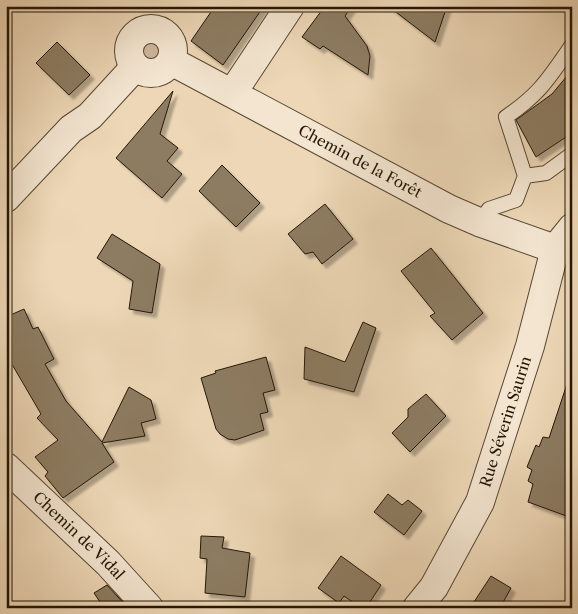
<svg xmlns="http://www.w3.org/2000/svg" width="578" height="614" font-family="'Libre Caslon Text',serif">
<defs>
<filter id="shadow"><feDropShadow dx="4.5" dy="4.5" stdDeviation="1" flood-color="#0004"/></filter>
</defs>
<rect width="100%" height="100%" fill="#edd7b6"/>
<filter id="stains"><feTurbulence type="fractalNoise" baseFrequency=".004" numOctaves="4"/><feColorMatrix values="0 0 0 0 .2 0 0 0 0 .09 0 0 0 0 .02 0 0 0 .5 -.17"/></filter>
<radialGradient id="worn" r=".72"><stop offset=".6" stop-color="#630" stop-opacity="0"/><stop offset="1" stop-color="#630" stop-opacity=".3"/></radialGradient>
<path fill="#cbb698" stroke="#786650" d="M129 51a22 22 0 1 1 44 0a22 22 0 1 1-44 0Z"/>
<path fill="#8d7b62" stroke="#241707" filter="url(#shadow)" d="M 215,6 L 264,6 L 223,65 L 191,41 Z
M 325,6 L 352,6 L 345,16 L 367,46 L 370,56 L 368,75 L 323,46 L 320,49 L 302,37 Z
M 388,6 L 447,6 L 435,42 Z
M 57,42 L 90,75 L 69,95 L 36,63 Z
M 572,70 L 572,133 L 536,157 L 516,120 L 552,94 Z
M 173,91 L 160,134 L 178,148 L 167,161 L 182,174 L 162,198 L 116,158 Z
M 222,165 L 260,203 L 236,227 L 199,191 Z
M 325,204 L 353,239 L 322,264 L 313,252 L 305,254 L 288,234 Z
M 112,234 L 160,264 L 152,313 L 129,309 L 133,281 L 97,258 Z
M 431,248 L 483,313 L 452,340 L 430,316 L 435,313 L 401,271 Z
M 24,309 L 33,329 L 38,327 L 54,359 L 45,364 L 66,401 L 102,442 L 129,387 L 151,400 L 156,419 L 141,423 L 145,436 L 102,443 L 114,462 L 63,498 L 45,476 L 48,472 L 35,457 L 58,440 L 37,418 L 41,414 L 6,354 L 6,317 Z
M 363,322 L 376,328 L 354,392 L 304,379 L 305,347 L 345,362 Z
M 266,357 L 275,390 L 263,393 L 268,412 L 260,414 L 264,430 L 235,440 L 228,439 L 220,434 L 216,429 L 201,378 L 216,373 L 215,371 Z
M 568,381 L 572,381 L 572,518 L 528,502 L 533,484 L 528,481 L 532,470 L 527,467 L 536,445 L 539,447 L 543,437 L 549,438 Z
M 426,394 L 446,416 L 410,452 L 392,433 L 408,417 L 408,409 Z
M 388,494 L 402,505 L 408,500 L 422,511 L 404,535 L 374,512 Z
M 201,536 L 224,537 L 222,548 L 250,553 L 245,597 L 205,593 L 207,559 L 200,558 Z
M 341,556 L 381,585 L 366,608 L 361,608 L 344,596 L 339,603 L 318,588 Z
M 491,576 L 511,588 L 500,608 L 470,608 Z
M 107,585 L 128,608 L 104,608 L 94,593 Z"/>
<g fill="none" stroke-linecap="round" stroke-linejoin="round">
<defs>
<path id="service" d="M 525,176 L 546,173 L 572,154
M 479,222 L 489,209 L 516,200 L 525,176 L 506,117 C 540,94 549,78 572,45"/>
<g id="minor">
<path d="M 233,92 L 290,6"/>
<path d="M 6,198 L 71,129 L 90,116 L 135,67"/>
<path id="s1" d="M 6,467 L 108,563 L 149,608"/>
</g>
<g id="tertiary">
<circle cx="151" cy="51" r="22"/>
<path id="s2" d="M 171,61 L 449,209 L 479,222 L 555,249"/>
<path id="s3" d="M 417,608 L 434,587 L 480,502 L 530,346 L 555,249 L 572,228"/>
</g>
</defs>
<use href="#service" stroke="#564733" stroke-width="16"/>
<use href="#minor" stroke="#564733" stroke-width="30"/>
<use href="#tertiary" stroke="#564733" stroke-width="30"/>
<use href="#service" stroke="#f3e5d0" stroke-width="14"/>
<use href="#minor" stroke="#f3e5d0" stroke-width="28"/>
<use href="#tertiary" stroke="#f3e5d0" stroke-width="28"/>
</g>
<g text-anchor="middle" stroke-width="4" stroke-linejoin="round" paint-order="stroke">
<g font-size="15" fill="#241707" stroke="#f3e5d0">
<text dy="5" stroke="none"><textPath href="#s2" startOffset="214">Chemin de la Forêt</textPath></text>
<text dy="5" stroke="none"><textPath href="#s3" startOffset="208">Rue Séverin Saurin</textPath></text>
<text dy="5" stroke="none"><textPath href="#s1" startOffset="100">Chemin de Vidal</textPath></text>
</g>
</g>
<rect width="578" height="614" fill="none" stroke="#edd7b6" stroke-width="25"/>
<rect x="8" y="8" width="563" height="599" fill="none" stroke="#241707" stroke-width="2.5"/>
<rect x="12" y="12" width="553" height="589" fill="none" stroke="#241707"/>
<rect width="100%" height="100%" filter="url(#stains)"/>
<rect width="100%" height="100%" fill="url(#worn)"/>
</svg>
